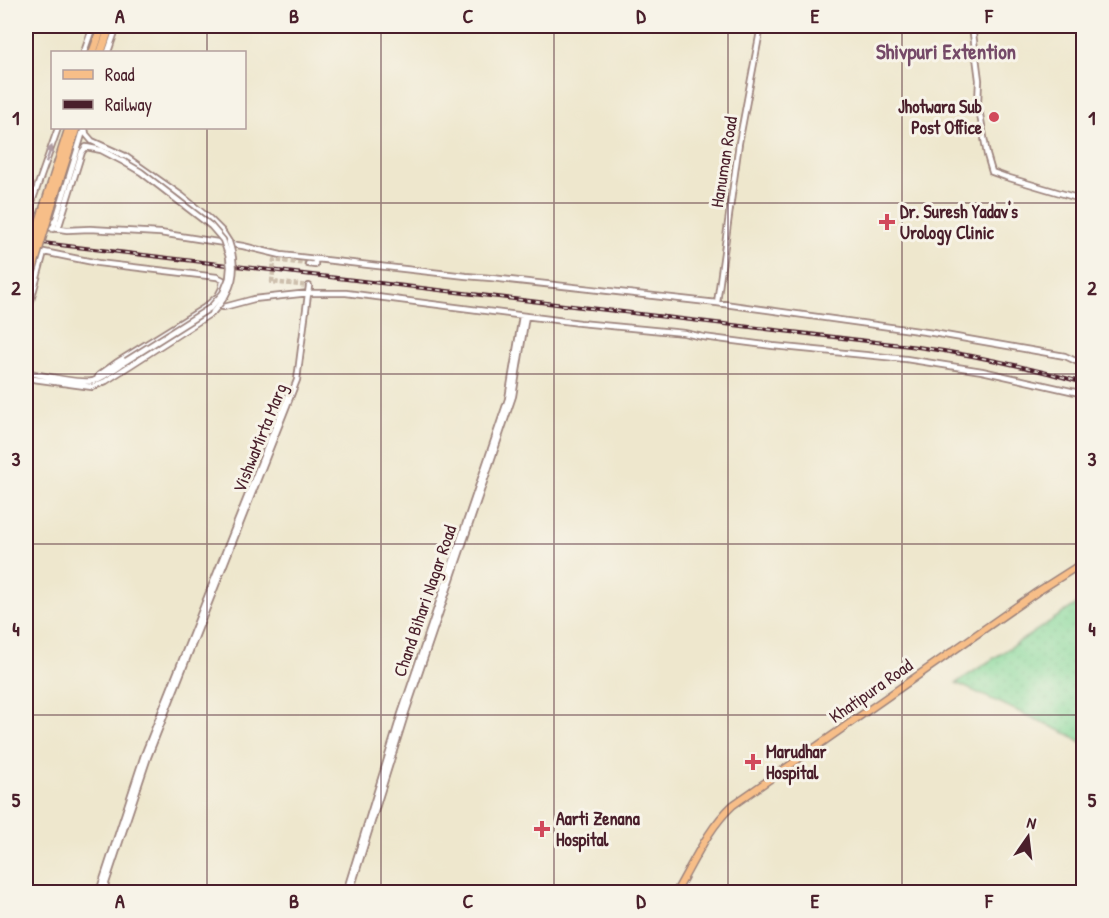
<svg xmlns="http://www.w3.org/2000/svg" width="1109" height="918" font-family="'Patrick Hand',sans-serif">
<defs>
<pattern id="grass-dots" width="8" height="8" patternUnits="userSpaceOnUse" patternTransform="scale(1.5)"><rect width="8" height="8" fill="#85d89a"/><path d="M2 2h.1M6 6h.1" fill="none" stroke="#74b985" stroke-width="1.8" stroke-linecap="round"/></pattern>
</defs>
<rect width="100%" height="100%" fill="#f7f3e8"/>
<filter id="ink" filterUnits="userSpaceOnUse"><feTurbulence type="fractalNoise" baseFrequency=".0167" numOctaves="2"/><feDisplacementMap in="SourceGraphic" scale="12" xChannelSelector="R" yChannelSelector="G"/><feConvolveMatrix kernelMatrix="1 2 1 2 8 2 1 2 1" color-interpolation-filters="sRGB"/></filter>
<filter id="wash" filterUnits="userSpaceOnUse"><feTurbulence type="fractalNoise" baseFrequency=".008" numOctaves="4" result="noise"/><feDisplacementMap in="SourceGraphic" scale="24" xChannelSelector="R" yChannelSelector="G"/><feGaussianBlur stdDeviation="1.35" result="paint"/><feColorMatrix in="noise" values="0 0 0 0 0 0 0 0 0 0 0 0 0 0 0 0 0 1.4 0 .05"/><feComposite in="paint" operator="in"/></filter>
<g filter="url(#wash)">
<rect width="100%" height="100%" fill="#eee7cd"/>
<path fill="url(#grass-dots)" stroke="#687c62" stroke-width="1.5" d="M 1083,600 L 1083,743 L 1070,735 L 956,683 Z"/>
</g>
<g filter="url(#ink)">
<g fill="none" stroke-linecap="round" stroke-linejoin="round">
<path stroke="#cdbfad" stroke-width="4.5" stroke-dasharray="4.5 2" stroke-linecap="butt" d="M 308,264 L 274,260 L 272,282 L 309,286"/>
<defs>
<path id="minor" d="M 972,26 L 979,80 L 978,103 L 987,155 L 992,172 L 1006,177 L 1084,200
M 84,52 L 93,26
M 108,52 L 117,26
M 85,128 L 86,134 L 92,141 L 125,156 L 182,196 L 210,219 L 222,231 L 229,242
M 30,208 L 35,216 L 58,222
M 26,219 L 58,128
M 26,224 L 67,230 L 90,229 L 160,233 L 243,246 L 281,255 L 466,276 L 491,278 L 717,303 L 933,333 L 1065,356 L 1084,365
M 53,229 L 84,128
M 58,229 L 82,152 L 86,147 L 101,150 L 124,162
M 26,251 L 44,252 L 98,263 L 217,277 L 223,280 L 222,288 L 218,296 L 204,308 L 116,363 L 99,375 L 97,379
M 308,264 L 315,265 L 315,259
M 717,303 L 739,143 L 761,26
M 208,305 L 224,307 L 254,299 L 309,293 L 346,293 L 580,323 L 684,333 L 703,337 L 773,346 L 906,359 L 982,371 L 1084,394
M 26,319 L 44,252
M 26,372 C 40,375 79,384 93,381 C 104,378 116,368 126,361
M 26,378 L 92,387 L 106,381 L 213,312
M 99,892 L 144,755 L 289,392
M 103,892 L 148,757 L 297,380 L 309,286
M 346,892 L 401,714 L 508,399 L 522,316
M 350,892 L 405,715 L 513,396 L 526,316"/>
<path id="major" d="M 676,892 C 693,863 708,828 733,805 L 1037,592 L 1084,562"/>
<path id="highway" d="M 93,52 L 102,26
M 101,52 L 110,26
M 45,204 L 69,128
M 51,207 L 76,128"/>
</defs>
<use href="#minor" stroke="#9c837c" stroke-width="8"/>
<use href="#major" stroke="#9c837c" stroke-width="9"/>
<use href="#highway" stroke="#9c837c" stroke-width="10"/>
<use href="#minor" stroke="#fff" stroke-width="4.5"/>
<use href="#major" stroke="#f7be88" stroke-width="6"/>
<use href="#highway" stroke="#f7be88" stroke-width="7"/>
<defs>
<path id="rail" d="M 26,241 L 918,347 C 974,355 1029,367 1084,383"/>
</defs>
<use href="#rail" stroke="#4a1f2b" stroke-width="4"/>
<use href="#rail" stroke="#f7f3e8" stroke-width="1.5" stroke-dasharray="4.5" stroke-linecap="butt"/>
<defs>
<path id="minor-bridge" d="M 124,162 L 141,172 L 211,226 L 223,240 L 229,257 L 230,267 L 229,278 L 223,293 L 210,308 L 126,361
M 213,312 C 233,290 239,271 229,242"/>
<path id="highway-bridge" d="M 26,267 L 45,204
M 26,292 L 51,207"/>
</defs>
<use href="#minor-bridge" stroke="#9c837c" stroke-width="8" stroke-linecap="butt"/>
<use href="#highway-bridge" stroke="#9c837c" stroke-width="10" stroke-linecap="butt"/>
<use href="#minor-bridge" stroke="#fff" stroke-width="4.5"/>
<use href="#highway-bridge" stroke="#f7be88" stroke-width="7"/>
</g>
<defs><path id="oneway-solid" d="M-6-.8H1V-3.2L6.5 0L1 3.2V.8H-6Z" transform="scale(1.5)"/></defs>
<use fill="#ae9aa0" href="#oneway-solid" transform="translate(49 154) rotate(-70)"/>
</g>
<path fill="none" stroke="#4a1f2b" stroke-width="1.5" stroke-opacity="0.55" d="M 207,26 L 207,52M 381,26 L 381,892M 554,26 L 554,892M 728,26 L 728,892M 902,26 L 902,892M 207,128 L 207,892M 26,203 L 1084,203M 26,374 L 1084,374M 26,544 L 1084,544M 26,715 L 1084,715"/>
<g fill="#d1495b" stroke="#f7f3e8" stroke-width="2">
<circle cx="994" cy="117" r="6"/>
<path d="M884 213h6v6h6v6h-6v6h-6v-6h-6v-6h6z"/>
<path d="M750 753h6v6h6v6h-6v6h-6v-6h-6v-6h6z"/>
<path d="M539 820h6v6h6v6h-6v6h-6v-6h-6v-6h6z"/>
</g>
<g text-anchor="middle" stroke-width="6" stroke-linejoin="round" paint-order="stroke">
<g font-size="18" font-weight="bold" fill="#4a1f2b" stroke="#f7f3e8" text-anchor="start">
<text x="982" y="113" text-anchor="end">Jhotwara Sub<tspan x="982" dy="21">Post Office</tspan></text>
<text x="900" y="218">Dr. Suresh Yadav's<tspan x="900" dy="21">Urology Clinic</tspan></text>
<text x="766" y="758">Marudhar<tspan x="766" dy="21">Hospital</tspan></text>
<text x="556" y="825">Aarti Zenana<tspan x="556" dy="21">Hospital</tspan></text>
</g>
<g font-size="18" fill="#4a1f2b" stroke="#f7f3e8">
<text transform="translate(724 162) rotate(-81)" y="6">Hanuman Road</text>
<text transform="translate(260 438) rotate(-68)" y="6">VishwaMirta Marg</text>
<text transform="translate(425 601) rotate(-71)" y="6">Chand Bihari Nagar Road</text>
<text transform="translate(871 691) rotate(-35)" y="6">Khatipura Road</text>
</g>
<g font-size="21" font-weight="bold" fill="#754a68" stroke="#f7f3e8">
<text x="946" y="59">Shivpuri Extention</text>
</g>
</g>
<rect width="1109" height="918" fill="none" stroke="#f7f3e8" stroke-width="66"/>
<rect x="51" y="51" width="195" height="78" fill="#f7f3e8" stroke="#b29e9c" stroke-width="1.5"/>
<rect x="63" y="70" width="30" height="9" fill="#f7be88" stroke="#b29e9c" stroke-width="1.5"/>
<text x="105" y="81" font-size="18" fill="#4a1f2b">Road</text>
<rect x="63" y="100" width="30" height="9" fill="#4a1f2b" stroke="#b29e9c" stroke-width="1.5"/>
<text x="105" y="111" font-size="18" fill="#4a1f2b">Railway</text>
<g transform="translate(1028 837) rotate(14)" stroke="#f7f3e8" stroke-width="4.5" paint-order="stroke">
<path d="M0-4.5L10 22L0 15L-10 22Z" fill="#4a1f2b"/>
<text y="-9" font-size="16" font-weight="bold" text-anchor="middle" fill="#4a1f2b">N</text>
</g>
<rect x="33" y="33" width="1043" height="852" fill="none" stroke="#4a1f2b" stroke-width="2"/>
<g font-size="20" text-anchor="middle" font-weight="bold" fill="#4a1f2b">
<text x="120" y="23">A</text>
<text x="294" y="23">B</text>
<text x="468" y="23">C</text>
<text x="641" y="23">D</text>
<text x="815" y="23">E</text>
<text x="989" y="23">F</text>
<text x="16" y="125">1</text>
<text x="1092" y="125">1</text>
<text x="16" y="295">2</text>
<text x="1092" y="295">2</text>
<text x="16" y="466">3</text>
<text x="1092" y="466">3</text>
<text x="16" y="636">4</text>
<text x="1092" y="636">4</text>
<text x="16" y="807">5</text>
<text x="1092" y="807">5</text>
<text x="120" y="908">A</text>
<text x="294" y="908">B</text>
<text x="468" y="908">C</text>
<text x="641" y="908">D</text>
<text x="815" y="908">E</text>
<text x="989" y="908">F</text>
</g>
</svg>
